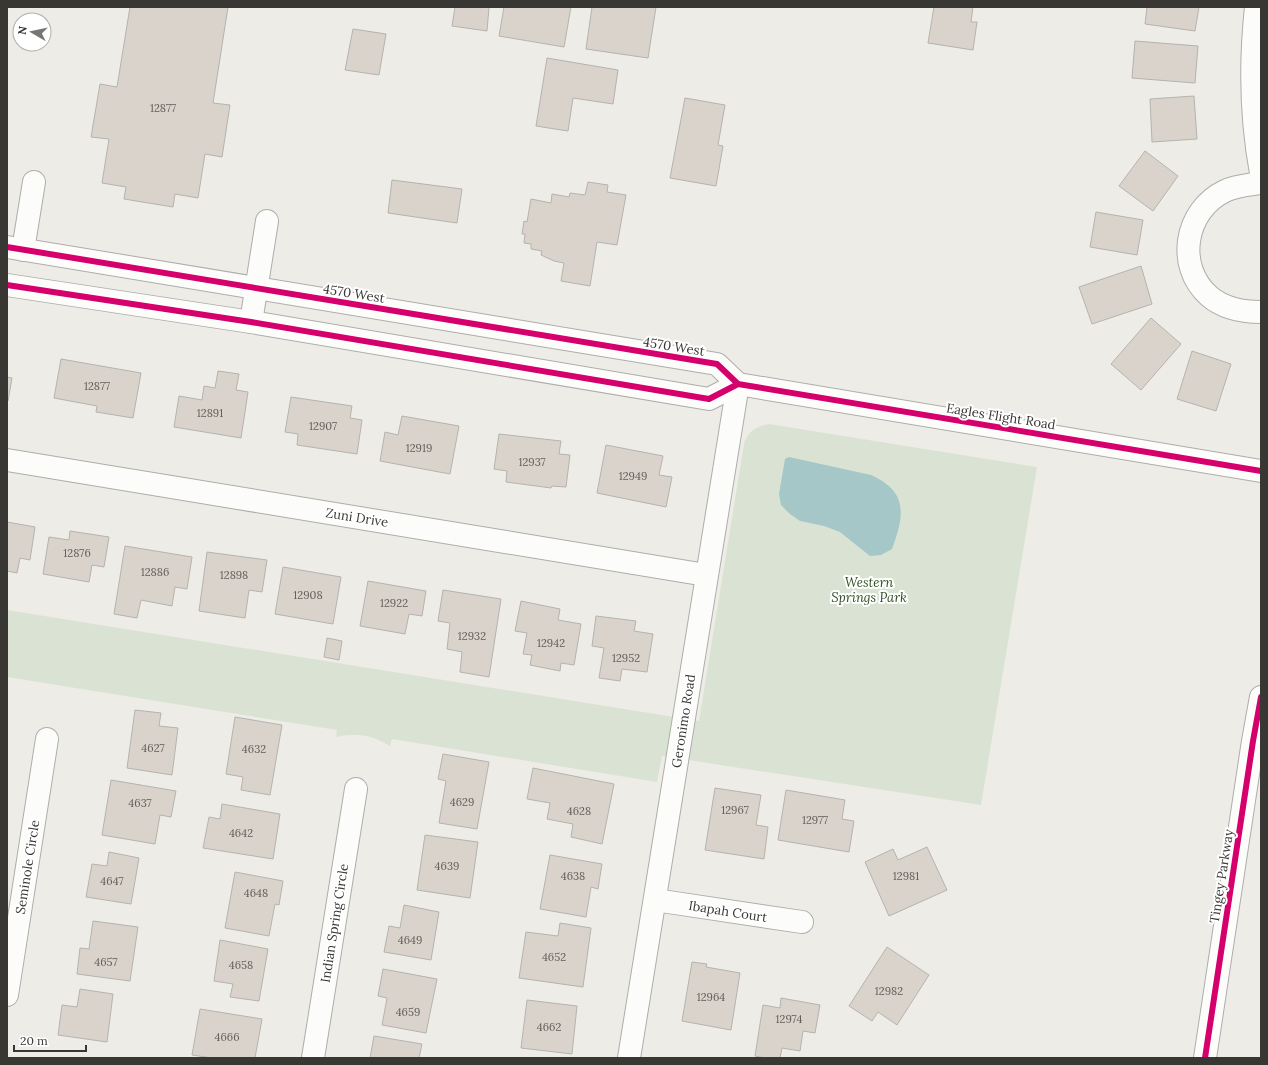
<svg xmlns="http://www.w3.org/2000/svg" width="1268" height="1065" font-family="Lora,serif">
<rect width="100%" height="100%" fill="#eeece7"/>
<path fill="#dae3d3" d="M 769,424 L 1037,467 L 981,805 L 662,756 L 657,782 L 392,739 L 390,746 C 372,735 357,732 336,737 L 337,730 L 7,677 L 7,610 L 699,721 L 744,444 C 747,432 757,426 769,424 Z"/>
<path fill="#a5c7c7" d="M 789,457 L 871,475 C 909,492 904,516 892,549 L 881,555 L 870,556 L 840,532 L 824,526 L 800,521 L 790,514 L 781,505 L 779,494 L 785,459 Z"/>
<path fill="#d9d3cb" stroke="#b5b3af" d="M 130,7 L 228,7 L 213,103 L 230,105 L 222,157 L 205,154 L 198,198 L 175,194 L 173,207 L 124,199 L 126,187 L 102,183 L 109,139 L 91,137 L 100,84 L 117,87 Z
M 455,7 L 489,7 L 487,31 L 452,26 Z
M 504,7 L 571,7 L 564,47 L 499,36 Z
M 592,7 L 656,7 L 648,58 L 586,49 Z
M 934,7 L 973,7 L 971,22 L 977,22 L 973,50 L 928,43 Z
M 1147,7 L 1199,7 L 1195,31 L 1145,24 Z
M 353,29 L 386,34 L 379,75 L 345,70 Z
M 1135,41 L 1198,46 L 1195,83 L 1132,78 Z
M 547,58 L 618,70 L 613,104 L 573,98 L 568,131 L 536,126 Z
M 1194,96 L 1197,139 L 1152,142 L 1150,99 Z
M 685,98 L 725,105 L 718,145 L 723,146 L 716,186 L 670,178 Z
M 1145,151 L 1178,176 L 1153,211 L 1119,186 Z
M 392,180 L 462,189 L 457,223 L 388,213 Z
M 588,182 L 608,185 L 607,192 L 626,195 L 617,245 L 597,242 L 590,286 L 561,281 L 564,263 L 554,261 L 541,255 L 542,251 L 531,249 L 531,244 L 524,243 L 525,234 L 522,234 L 524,221 L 527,222 L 531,199 L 551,203 L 552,194 L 569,197 L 570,193 L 585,195 Z
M 1096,212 L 1143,220 L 1137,255 L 1090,247 Z
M 1141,266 L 1152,304 L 1092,324 L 1079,287 Z
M 1151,318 L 1181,344 L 1141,390 L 1111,364 Z
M 1192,351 L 1231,364 L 1216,411 L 1177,399 Z
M 61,359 L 141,373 L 133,418 L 96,412 L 97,406 L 54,398 Z
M 218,371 L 239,374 L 236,390 L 248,392 L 241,438 L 174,427 L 179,396 L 202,400 L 204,386 L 215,388 Z
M 7,377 L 12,378 L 8,401 L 7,401 Z
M 291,397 L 352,406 L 350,418 L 362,420 L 357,454 L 297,445 L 298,434 L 285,432 Z
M 402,416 L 459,426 L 450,474 L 380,461 L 385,432 L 398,435 Z
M 499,434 L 561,441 L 559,454 L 570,455 L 566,487 L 552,486 L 551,488 L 506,482 L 507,471 L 494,469 Z
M 606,445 L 663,456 L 659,475 L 672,477 L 666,507 L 597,493 Z
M 7,522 L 35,527 L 30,560 L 20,558 L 17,573 L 7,571 Z
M 70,531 L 109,537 L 104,567 L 92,565 L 89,582 L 43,574 L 49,537 L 69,540 Z
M 125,546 L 192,557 L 187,589 L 175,587 L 172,606 L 141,600 L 137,618 L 114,614 Z
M 207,552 L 267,560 L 262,592 L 249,590 L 245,618 L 199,611 Z
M 283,567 L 341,577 L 333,624 L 275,614 Z
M 368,581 L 426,591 L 422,616 L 409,614 L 405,634 L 360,626 Z
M 443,590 L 501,599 L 489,677 L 460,672 L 462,652 L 447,649 L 450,623 L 438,621 Z
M 521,601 L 560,609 L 558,620 L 581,624 L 574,665 L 561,663 L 560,671 L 530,665 L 532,655 L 523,654 L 527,633 L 515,631 Z
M 596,616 L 636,621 L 634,631 L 653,634 L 647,672 L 622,669 L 620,681 L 599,678 L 604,648 L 592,646 Z
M 327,638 L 342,641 L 339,660 L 324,657 Z
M 135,710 L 161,713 L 159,726 L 178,728 L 172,775 L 127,768 Z
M 235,717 L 282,725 L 270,795 L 241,790 L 243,777 L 226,774 Z
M 443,754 L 489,762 L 477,829 L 439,823 L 446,781 L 438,779 Z
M 533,768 L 614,784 L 602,844 L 571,837 L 573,824 L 547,819 L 550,803 L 527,799 Z
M 111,780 L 176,791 L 171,817 L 160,815 L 155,844 L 102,835 Z
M 715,788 L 761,795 L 756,825 L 768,827 L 764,859 L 705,850 Z
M 786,790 L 845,800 L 842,819 L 854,821 L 849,852 L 778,840 Z
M 222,804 L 280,814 L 273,859 L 203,848 L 209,817 L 220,819 Z
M 425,835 L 478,842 L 470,898 L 417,890 Z
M 927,847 L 947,890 L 889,916 L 865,862 L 893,849 L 898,860 Z
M 109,852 L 139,858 L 131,904 L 86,897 L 92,864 L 107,866 Z
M 550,855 L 602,864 L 598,889 L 591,887 L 586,917 L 540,909 Z
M 235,872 L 283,881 L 279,905 L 275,904 L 269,936 L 225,928 Z
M 404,905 L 439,912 L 431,960 L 384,952 L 389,926 L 400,928 Z
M 93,921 L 138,927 L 130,981 L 77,974 L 80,948 L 89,949 Z
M 560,923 L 591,928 L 583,987 L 519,978 L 526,932 L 558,936 Z
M 220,940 L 268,949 L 259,1001 L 230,997 L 233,984 L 214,981 Z
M 887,947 L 929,975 L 897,1025 L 878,1012 L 872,1021 L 849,1006 Z
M 692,962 L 707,964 L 706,967 L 740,973 L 731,1030 L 682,1021 Z
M 383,969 L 437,979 L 426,1033 L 382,1025 L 387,998 L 378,996 Z
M 80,989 L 113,994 L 107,1042 L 58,1035 L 62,1005 L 77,1007 Z
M 781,998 L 820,1005 L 815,1033 L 803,1031 L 800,1051 L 782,1048 L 780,1058 L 765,1058 L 755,1056 L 763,1005 L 780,1008 Z
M 527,1000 L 577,1006 L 572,1054 L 521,1048 Z
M 200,1009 L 262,1019 L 255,1058 L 212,1058 L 192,1055 Z
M 374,1036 L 422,1044 L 419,1058 L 370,1058 Z"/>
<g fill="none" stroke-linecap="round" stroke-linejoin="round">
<defs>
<path id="minor" d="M 1256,7 C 1250,62 1251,119 1261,173
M 1261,183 C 1249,185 1235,186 1225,191 C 1185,210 1175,266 1209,296 C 1224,309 1242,312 1261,312
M 23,250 L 34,182
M 251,322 L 267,221
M 7,460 L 706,575
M 655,900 L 802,922
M 7,995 L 47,739
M 313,1058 L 356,789
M 629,1058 L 738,384
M 1205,1058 L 1253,741 L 1261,697"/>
<path id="major" d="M 7,247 L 717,364 L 738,384
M 7,285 L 251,322 L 709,399 L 738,384
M 738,384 L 1261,471"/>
</defs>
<use href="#minor" stroke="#aeada9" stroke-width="24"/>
<use href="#major" stroke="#aeada9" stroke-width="24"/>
<use href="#minor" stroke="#fcfcfb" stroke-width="22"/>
<use href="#major" stroke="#fcfcfb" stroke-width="22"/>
<defs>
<path id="cycleway" d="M 7,247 L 717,364 L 738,384
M 7,285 L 251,322 L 709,399 L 738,384
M 738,384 L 1261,471
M 1205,1058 L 1253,741 L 1261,697"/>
</defs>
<use href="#cycleway" stroke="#fff" stroke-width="8"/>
<use href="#cycleway" stroke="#d6006c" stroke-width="6"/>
</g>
<g text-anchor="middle" stroke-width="4" stroke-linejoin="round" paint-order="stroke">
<g font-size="11" fill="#615e5a">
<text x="163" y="112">12877</text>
<text x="97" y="390">12877</text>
<text x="210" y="417">12891</text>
<text x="323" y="430">12907</text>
<text x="419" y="452">12919</text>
<text x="532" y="466">12937</text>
<text x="633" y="480">12949</text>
<text x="77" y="557">12876</text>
<text x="155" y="576">12886</text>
<text x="234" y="579">12898</text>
<text x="308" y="599">12908</text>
<text x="394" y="607">12922</text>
<text x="472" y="640">12932</text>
<text x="551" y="647">12942</text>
<text x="626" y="662">12952</text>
<text x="153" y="752">4627</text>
<text x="254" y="753">4632</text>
<text x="462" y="806">4629</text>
<text x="140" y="807">4637</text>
<text x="735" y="814">12967</text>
<text x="579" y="815">4628</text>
<text x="815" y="824">12977</text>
<text x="241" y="837">4642</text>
<text x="447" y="870">4639</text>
<text x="573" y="880">4638</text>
<text x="906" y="880">12981</text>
<text x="112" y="885">4647</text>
<text x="256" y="897">4648</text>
<text x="410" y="944">4649</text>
<text x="554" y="961">4652</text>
<text x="106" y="966">4657</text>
<text x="241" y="969">4658</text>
<text x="889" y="995">12982</text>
<text x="711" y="1001">12964</text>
<text x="408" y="1016">4659</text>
<text x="789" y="1023">12974</text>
<text x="549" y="1031">4662</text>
<text x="227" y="1041">4666</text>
</g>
<g font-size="13" fill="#393734" stroke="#fff">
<text transform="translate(354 293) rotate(9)" y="5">4570 West</text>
<text transform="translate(674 346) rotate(9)" y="5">4570 West</text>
<text transform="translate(1001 416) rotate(9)" y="5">Eagles Flight Road</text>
<text transform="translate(357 517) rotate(9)" y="5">Zuni Drive</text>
<text transform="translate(683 721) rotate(-81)" y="5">Geronimo Road</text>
<text transform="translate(27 867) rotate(-81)" y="5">Seminole Circle</text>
<text transform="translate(1221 876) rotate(-81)" y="5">Tingey Parkway</text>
<text transform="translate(728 911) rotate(9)" y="5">Ibapah Court</text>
<text transform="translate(334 923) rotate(-81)" y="5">Indian Spring Circle</text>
</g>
<g font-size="13" font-style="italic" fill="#2f4f21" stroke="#fff">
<text x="869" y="587">Western<tspan x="869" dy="15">Springs Park</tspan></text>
</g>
</g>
<rect width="1268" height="1065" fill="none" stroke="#393734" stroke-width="16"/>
<g transform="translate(32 32) rotate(279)"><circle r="19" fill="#ffffff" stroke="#b0afae"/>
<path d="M0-3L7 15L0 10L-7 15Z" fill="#787673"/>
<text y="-6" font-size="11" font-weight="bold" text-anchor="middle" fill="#393734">N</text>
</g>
<path d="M14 1045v6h72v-6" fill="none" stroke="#393734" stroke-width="2"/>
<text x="20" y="1045" font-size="12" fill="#393734" stroke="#ffffff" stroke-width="3" paint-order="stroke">20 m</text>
</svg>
